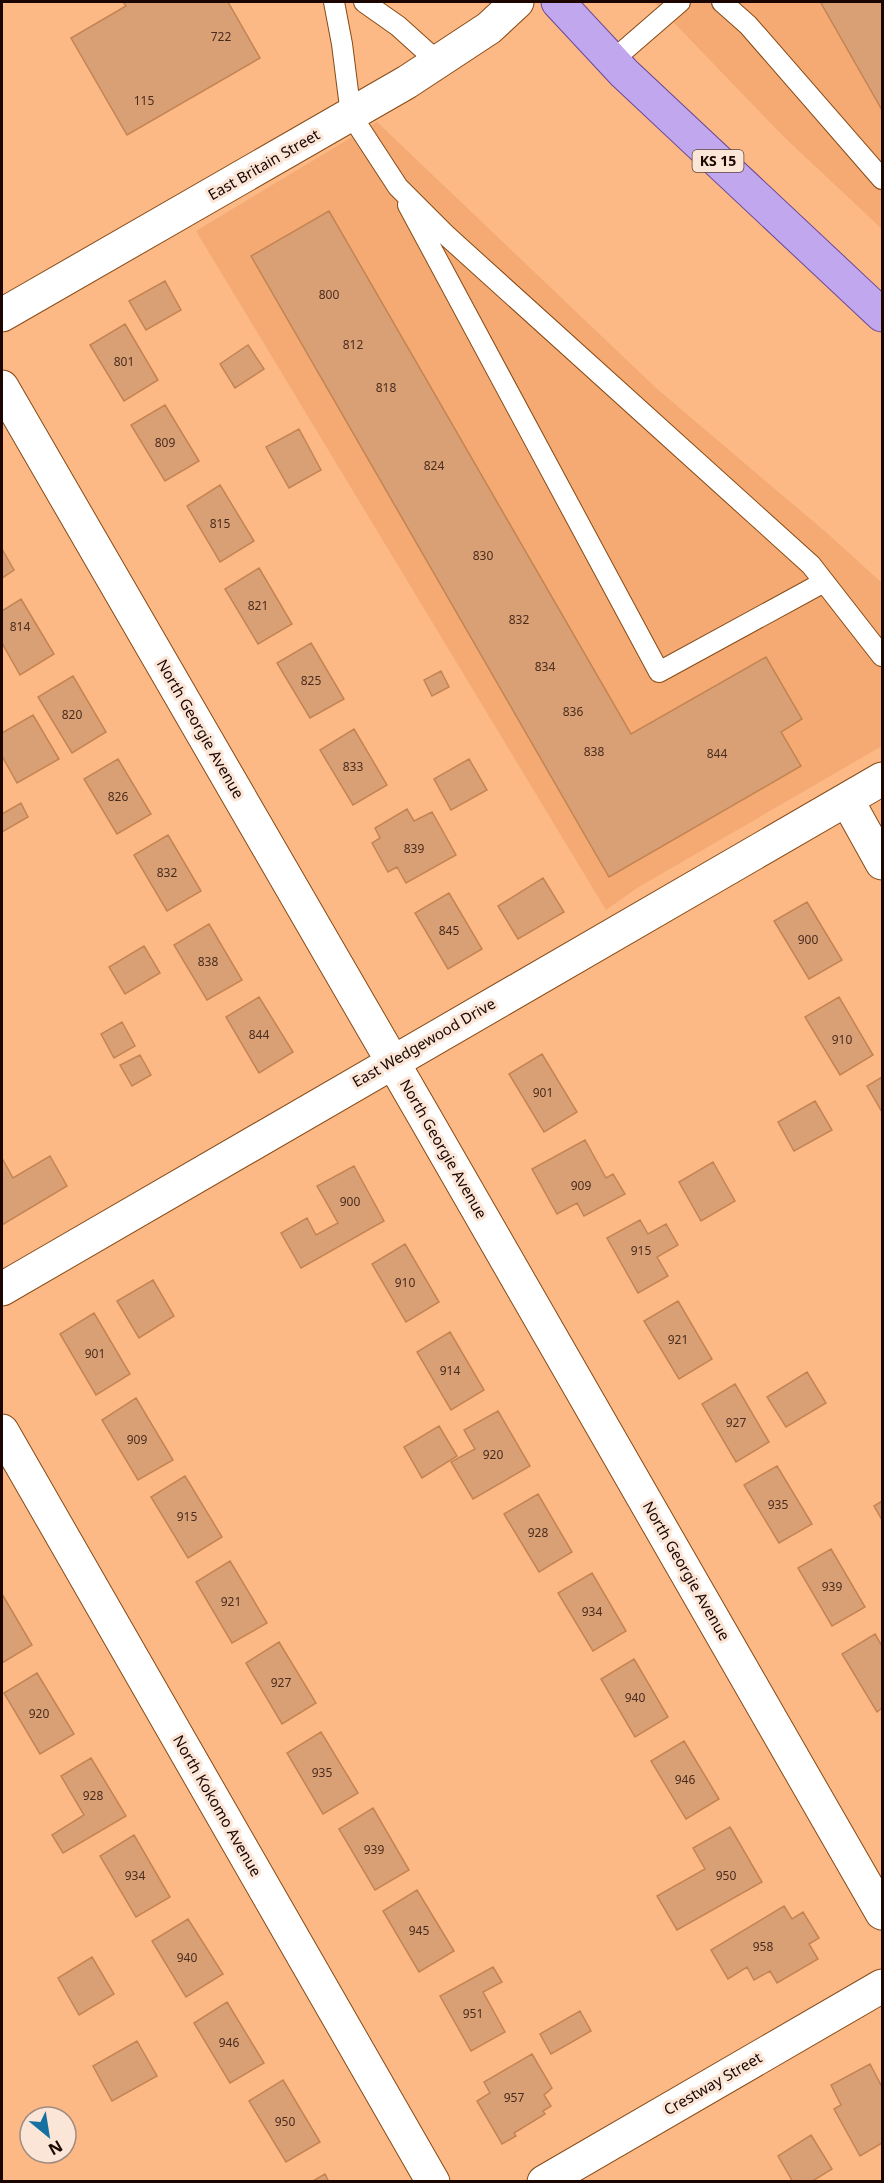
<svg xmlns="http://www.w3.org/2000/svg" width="884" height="2183" font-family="'Noto Sans',sans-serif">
<rect width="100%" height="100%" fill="#fcb885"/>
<path fill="#f4aa72" d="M 654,2 L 882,2 L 882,229 L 784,137 Z
M 377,122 L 656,388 L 828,534 L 882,583 L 882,746 L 637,888 L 606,910 L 196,231 Z"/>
<path fill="#d9a076" stroke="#c48452" stroke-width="1.5" d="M 123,2 L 228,2 L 260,58 L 127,135 L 71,38 L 126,6 Z
M 823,2 L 882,2 L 882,110 L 821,3 Z
M 329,211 L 631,734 L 766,657 L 802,719 L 781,732 L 801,766 L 609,877 L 251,256 Z
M 165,281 L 181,310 L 146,330 L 129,301 Z
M 125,324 L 158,380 L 124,401 L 90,345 Z
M 248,345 L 264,369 L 235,388 L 220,364 Z
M 165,405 L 199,461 L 165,481 L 131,425 Z
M 299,429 L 321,470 L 289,488 L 266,447 Z
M 220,485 L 254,541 L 220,562 L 187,506 Z
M 2,549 L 14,570 L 2,578 Z
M 259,568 L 292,624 L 258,644 L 225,589 Z
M 21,599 L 54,654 L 20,675 L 2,643 L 2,611 Z
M 311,643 L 344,699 L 310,718 L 277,663 Z
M 441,671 L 449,687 L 432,696 L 424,680 Z
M 73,676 L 106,732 L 72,753 L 38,697 Z
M 33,715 L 59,759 L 17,783 L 2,756 L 2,733 Z
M 354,729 L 387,785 L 353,805 L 320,750 Z
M 118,759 L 151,814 L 117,834 L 84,779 Z
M 469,759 L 487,790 L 451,810 L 434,779 Z
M 21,803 L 28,817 L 2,832 L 2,814 Z
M 407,809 L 414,821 L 432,812 L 456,855 L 406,883 L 397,867 L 388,872 L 372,843 L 380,838 L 375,828 Z
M 168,835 L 201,891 L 167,911 L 134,855 Z
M 543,878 L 564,912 L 518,939 L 498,906 Z
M 449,893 L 482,949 L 448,969 L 415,913 Z
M 807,902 L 842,960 L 809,979 L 774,921 Z
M 209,924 L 242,980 L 207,1000 L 174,945 Z
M 144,946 L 160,973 L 125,994 L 109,967 Z
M 259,997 L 293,1052 L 259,1073 L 226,1017 Z
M 839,997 L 873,1055 L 840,1075 L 805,1017 Z
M 122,1022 L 135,1046 L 114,1058 L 101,1034 Z
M 542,1054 L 577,1112 L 544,1132 L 509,1074 Z
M 140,1055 L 151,1075 L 132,1086 L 120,1065 Z
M 882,1077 L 882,1112 L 867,1086 Z
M 815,1101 L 832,1130 L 794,1151 L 778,1122 Z
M 585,1140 L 606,1178 L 613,1174 L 625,1194 L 584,1216 L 577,1203 L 557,1214 L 532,1169 Z
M 50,1156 L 67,1186 L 2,1225 L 2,1158 L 13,1178 Z
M 713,1162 L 735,1201 L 701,1221 L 679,1182 Z
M 354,1166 L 384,1221 L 301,1268 L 281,1233 L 307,1218 L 316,1235 L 338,1223 L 317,1186 Z
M 640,1220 L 648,1234 L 666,1224 L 678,1245 L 657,1257 L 668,1276 L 638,1293 L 607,1238 Z
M 405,1244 L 439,1302 L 406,1322 L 372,1264 Z
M 153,1280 L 174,1316 L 139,1338 L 117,1301 Z
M 678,1301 L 712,1359 L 679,1379 L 644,1321 Z
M 94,1313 L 130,1374 L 96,1395 L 60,1334 Z
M 450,1332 L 484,1390 L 451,1410 L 417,1352 Z
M 807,1372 L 826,1403 L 786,1427 L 767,1397 Z
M 735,1384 L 769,1442 L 736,1462 L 702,1404 Z
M 136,1398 L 173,1460 L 138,1480 L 102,1420 Z
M 498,1411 L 530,1466 L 473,1499 L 451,1462 L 475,1449 L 464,1430 Z
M 439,1426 L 457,1456 L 422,1478 L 404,1447 Z
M 777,1466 L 812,1524 L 779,1543 L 744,1485 Z
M 185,1476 L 222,1537 L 188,1558 L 151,1497 Z
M 538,1494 L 572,1552 L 539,1572 L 504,1514 Z
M 882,1501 L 882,1520 L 874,1506 Z
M 831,1549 L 865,1607 L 832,1626 L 798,1568 Z
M 230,1561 L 267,1623 L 232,1643 L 196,1582 Z
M 592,1573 L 626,1631 L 593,1651 L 558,1593 Z
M 2,1594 L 32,1645 L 2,1663 Z
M 875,1634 L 882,1646 L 882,1708 L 877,1712 L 842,1654 Z
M 279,1642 L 316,1703 L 282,1724 L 246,1663 Z
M 634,1659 L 668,1717 L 635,1737 L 601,1679 Z
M 37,1673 L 74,1734 L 40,1754 L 4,1693 Z
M 321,1732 L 358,1793 L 323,1814 L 287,1753 Z
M 684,1741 L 719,1799 L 686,1819 L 651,1761 Z
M 91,1758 L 126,1816 L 63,1853 L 52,1835 L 84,1815 L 61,1776 Z
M 373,1808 L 409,1870 L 375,1890 L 339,1829 Z
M 730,1827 L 762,1882 L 677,1930 L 657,1896 L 705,1869 L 693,1848 Z
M 134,1835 L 170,1897 L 136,1917 L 100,1856 Z
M 417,1890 L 454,1951 L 419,1972 L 383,1911 Z
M 784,1906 L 792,1919 L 803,1912 L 819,1938 L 809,1944 L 818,1959 L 777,1983 L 770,1971 L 754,1980 L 747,1967 L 728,1979 L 711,1950 Z
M 188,1919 L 223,1974 L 186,1997 L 152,1941 Z
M 92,1957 L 114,1994 L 79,2015 L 58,1978 Z
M 493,1967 L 502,1982 L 483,1992 L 505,2032 L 471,2051 L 440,1996 Z
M 227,2002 L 264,2063 L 230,2083 L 194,2023 Z
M 580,2011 L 591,2031 L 551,2054 L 540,2034 Z
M 137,2041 L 157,2076 L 112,2101 L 93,2066 Z
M 532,2054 L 552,2088 L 544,2095 L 551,2106 L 543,2111 L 545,2114 L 514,2133 L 516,2136 L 502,2144 L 477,2101 L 490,2093 L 484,2082 Z
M 870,2064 L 882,2087 L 882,2143 L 860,2156 L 834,2109 L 841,2105 L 831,2085 Z
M 283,2080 L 320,2142 L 286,2162 L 249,2101 Z
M 811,2135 L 832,2169 L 811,2182 L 793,2182 L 778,2156 Z
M 325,2174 L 329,2182 L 311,2182 Z"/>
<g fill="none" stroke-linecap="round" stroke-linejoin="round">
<defs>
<path id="lane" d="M 334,2 L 342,44 L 351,115 L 398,187 L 447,236 L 811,565 L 882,656
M 364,2 L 398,26 L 438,62
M 722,2 L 748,25 L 882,179
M 613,60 L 680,2
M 408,205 L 659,672 L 824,582"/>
<path id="street" d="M 2,315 L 407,82 L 489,28 L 517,2
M 2,387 L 424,1116 L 882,1913
M 847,800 L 882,863
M 2,1289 L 882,779
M 2,1431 L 433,2182
M 544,2182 L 882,1986"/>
<path id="primary" d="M 558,2 L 624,73 L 882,315"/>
</defs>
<use href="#lane" stroke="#874b16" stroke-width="22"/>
<use href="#street" stroke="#874b16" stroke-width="35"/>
<use href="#primary" stroke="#6b4894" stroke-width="35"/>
<use href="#lane" stroke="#fff" stroke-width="20"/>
<use href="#street" stroke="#fff" stroke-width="33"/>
<use href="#primary" stroke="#c0a7ee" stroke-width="33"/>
</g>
<g text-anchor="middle" stroke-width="6" stroke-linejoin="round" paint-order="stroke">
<g font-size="12" fill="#4a2c1e">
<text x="221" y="41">722</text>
<text x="144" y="105">115</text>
<text x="329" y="299">800</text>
<text x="353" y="349">812</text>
<text x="124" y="366">801</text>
<text x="386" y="392">818</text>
<text x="165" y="447">809</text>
<text x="434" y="470">824</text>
<text x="220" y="528">815</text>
<text x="483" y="560">830</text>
<text x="258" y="610">821</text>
<text x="519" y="624">832</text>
<text x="20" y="631">814</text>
<text x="545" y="671">834</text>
<text x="311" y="685">825</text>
<text x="573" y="716">836</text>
<text x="72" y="719">820</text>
<text x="594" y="756">838</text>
<text x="717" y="758">844</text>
<text x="353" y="771">833</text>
<text x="118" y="801">826</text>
<text x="414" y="853">839</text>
<text x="167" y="877">832</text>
<text x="449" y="935">845</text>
<text x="808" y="944">900</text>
<text x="208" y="966">838</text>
<text x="259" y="1039">844</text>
<text x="842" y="1044">910</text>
<text x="543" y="1097">901</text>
<text x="581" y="1190">909</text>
<text x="350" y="1206">900</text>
<text x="641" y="1255">915</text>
<text x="405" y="1287">910</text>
<text x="678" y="1344">921</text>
<text x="95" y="1358">901</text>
<text x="450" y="1375">914</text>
<text x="736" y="1427">927</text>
<text x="137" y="1444">909</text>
<text x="493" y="1459">920</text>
<text x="778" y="1509">935</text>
<text x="187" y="1521">915</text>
<text x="538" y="1537">928</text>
<text x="832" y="1591">939</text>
<text x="231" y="1606">921</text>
<text x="592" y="1616">934</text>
<text x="281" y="1687">927</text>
<text x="635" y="1702">940</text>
<text x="39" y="1718">920</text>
<text x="322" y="1777">935</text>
<text x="685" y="1784">946</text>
<text x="93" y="1800">928</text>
<text x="374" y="1854">939</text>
<text x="135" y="1880">934</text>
<text x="726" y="1880">950</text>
<text x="419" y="1935">945</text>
<text x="763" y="1951">958</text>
<text x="187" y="1962">940</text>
<text x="473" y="2018">951</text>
<text x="229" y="2047">946</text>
<text x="514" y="2102">957</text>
<text x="285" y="2126">950</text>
</g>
<rect fill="#fae5d6" stroke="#5e4840" stroke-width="1.5" x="692.5" y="150" width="51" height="22" rx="4.5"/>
<g font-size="14" font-weight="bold" fill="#1b0500">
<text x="718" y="166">KS 15</text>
</g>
<g font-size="15" fill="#1b0500" stroke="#fae5d6">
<text transform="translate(264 165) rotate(-30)" y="5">East Britain Street</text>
<text transform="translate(200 729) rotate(60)" y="5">North Georgie Avenue</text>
<text transform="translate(424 1043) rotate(-30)" y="5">East Wedgewood Drive</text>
<text transform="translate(443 1149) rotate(60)" y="5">North Georgie Avenue</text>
<text transform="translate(686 1571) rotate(60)" y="5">North Georgie Avenue</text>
<text transform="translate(217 1806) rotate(60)" y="5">North Kokomo Avenue</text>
<text transform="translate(713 2084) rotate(-30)" y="5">Crestway Street</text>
</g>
</g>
<rect width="884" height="2183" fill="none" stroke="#1b0500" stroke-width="6"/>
<g transform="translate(48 2135) rotate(150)"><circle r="28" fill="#fae5d6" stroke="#a18b80" stroke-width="1.5"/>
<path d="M0-4.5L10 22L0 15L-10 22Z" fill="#1572a0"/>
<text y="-9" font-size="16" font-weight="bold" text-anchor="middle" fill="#1b0500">N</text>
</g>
</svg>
